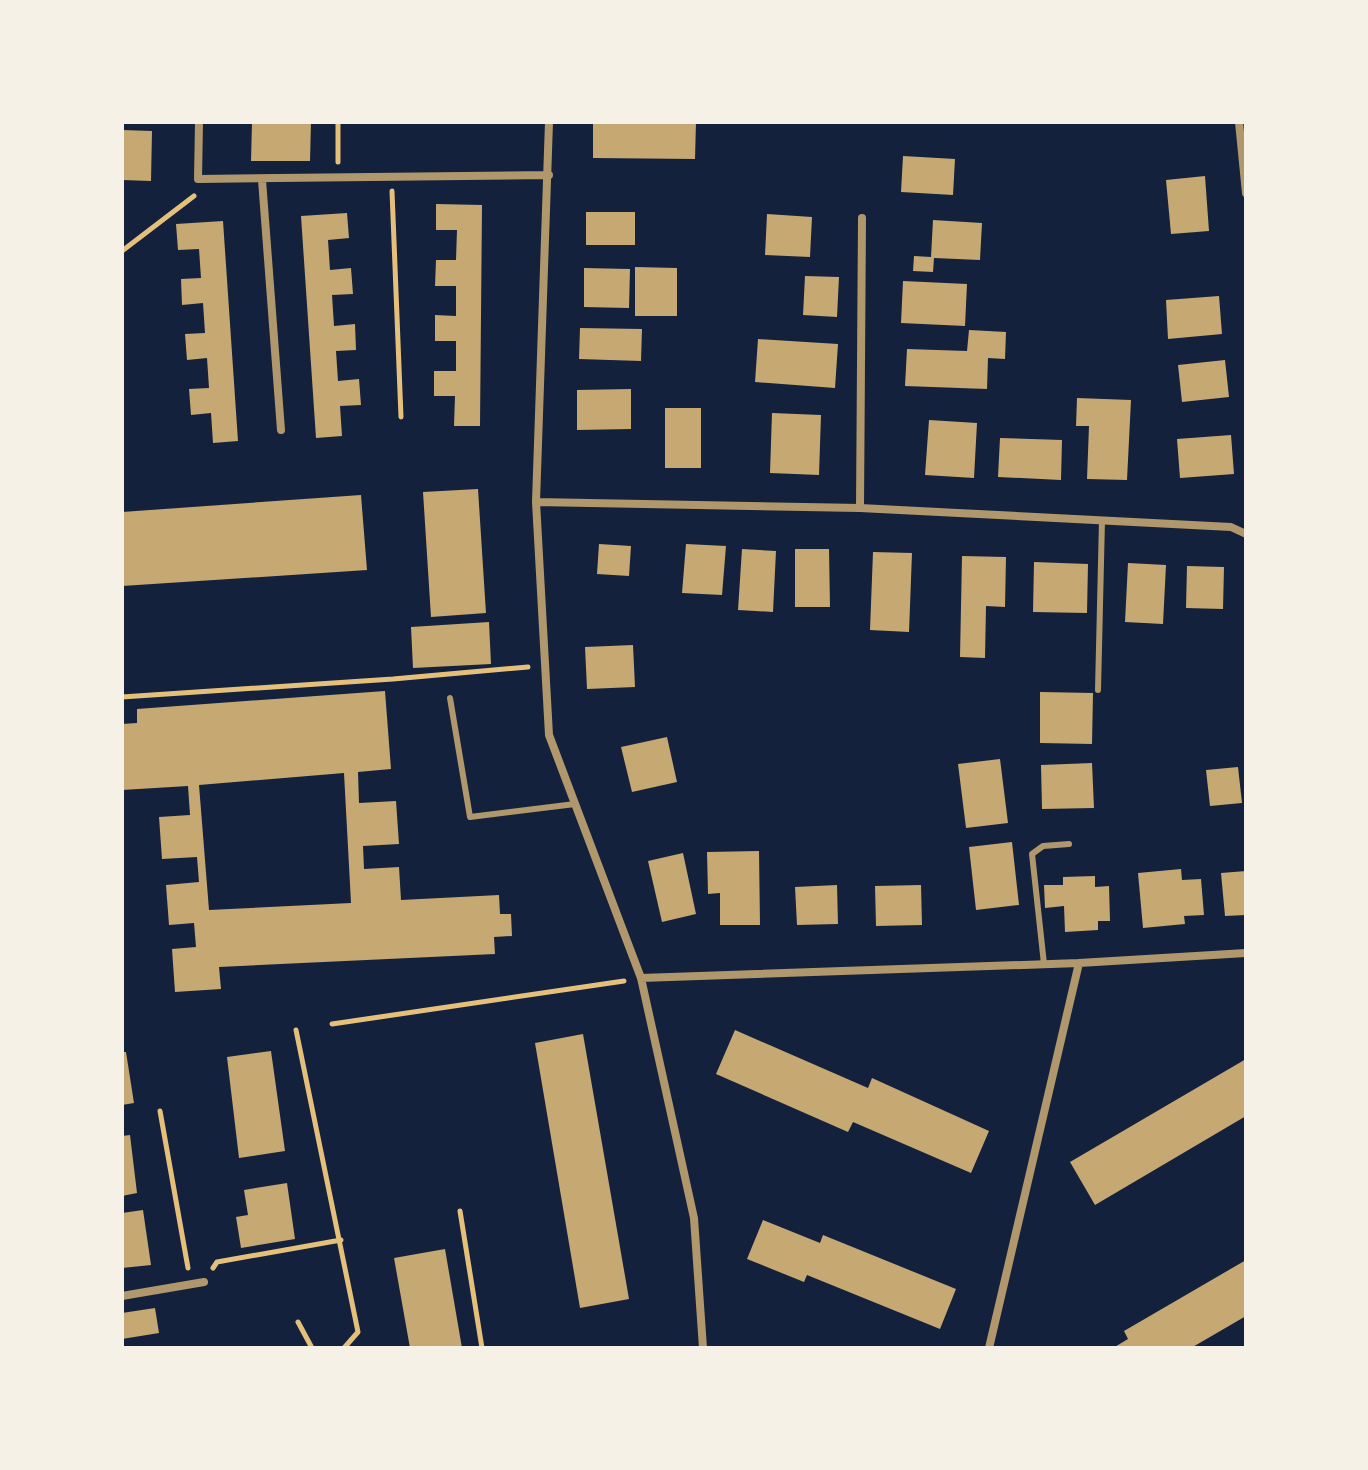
<svg xmlns="http://www.w3.org/2000/svg" width="1368" height="1470" font-family="'Work Sans',sans-serif">
<rect width="100%" height="100%" fill="#14213d"/>
<path fill="#c6a872" fill-rule="evenodd" d="M 252,122 L 311,122 L 310,161 L 251,161 Z
M 593,122 L 696,122 L 695,159 L 593,158 Z
M 122,130 L 152,131 L 151,181 L 122,180 Z
M 903,156 L 955,159 L 953,195 L 901,192 Z
M 1205,176 L 1209,231 L 1171,234 L 1166,180 Z
M 436,204 L 482,205 L 480,426 L 454,426 L 455,396 L 434,396 L 434,371 L 456,371 L 456,341 L 435,341 L 435,315 L 456,316 L 456,286 L 435,286 L 436,260 L 456,260 L 457,230 L 436,230 Z
M 586,212 L 635,212 L 635,245 L 586,245 Z
M 347,213 L 349,238 L 328,240 L 330,270 L 351,268 L 353,294 L 332,295 L 334,326 L 355,324 L 356,350 L 336,351 L 338,381 L 359,379 L 361,405 L 340,406 L 342,436 L 316,438 L 301,216 Z
M 767,214 L 812,217 L 810,257 L 765,255 Z
M 933,220 L 982,223 L 980,260 L 934,258 L 933,272 L 913,271 L 914,256 L 931,257 Z
M 223,221 L 238,441 L 213,443 L 211,413 L 191,415 L 189,389 L 209,388 L 207,358 L 187,360 L 185,334 L 205,333 L 203,303 L 182,305 L 181,279 L 201,278 L 199,249 L 178,250 L 176,224 Z
M 635,267 L 677,268 L 677,316 L 635,316 Z
M 584,268 L 630,269 L 629,308 L 584,307 Z
M 805,276 L 839,277 L 837,317 L 803,315 Z
M 903,281 L 967,284 L 965,326 L 901,323 Z
M 1219,296 L 1222,334 L 1168,339 L 1166,300 Z
M 580,328 L 642,329 L 641,361 L 579,359 Z
M 969,330 L 1006,332 L 1005,359 L 988,358 L 987,389 L 905,386 L 907,349 L 967,351 Z
M 758,339 L 838,344 L 835,388 L 755,382 Z
M 1225,360 L 1229,397 L 1182,402 L 1178,365 Z
M 631,389 L 631,429 L 577,430 L 577,390 Z
M 1077,398 L 1131,400 L 1127,480 L 1087,479 L 1089,426 L 1076,426 Z
M 665,408 L 701,408 L 701,468 L 665,468 Z
M 772,413 L 821,415 L 819,475 L 770,473 Z
M 929,420 L 977,423 L 974,478 L 925,475 Z
M 1231,435 L 1234,474 L 1180,478 L 1177,439 Z
M 1000,438 L 1062,440 L 1061,480 L 998,477 Z
M 478,489 L 486,613 L 431,617 L 423,492 Z
M 361,495 L 367,570 L 122,586 L 122,512 Z
M 599,544 L 631,546 L 629,576 L 597,574 Z
M 686,544 L 726,546 L 722,595 L 682,593 Z
M 742,549 L 776,551 L 773,612 L 738,610 Z
M 795,549 L 829,549 L 830,607 L 795,607 Z
M 873,552 L 912,553 L 909,632 L 870,630 Z
M 962,556 L 1006,557 L 1005,607 L 986,606 L 985,658 L 960,657 Z
M 1034,562 L 1088,564 L 1087,613 L 1033,612 Z
M 1128,563 L 1166,565 L 1163,624 L 1125,622 Z
M 1187,566 L 1224,567 L 1223,609 L 1186,608 Z
M 489,622 L 491,664 L 413,668 L 411,627 Z
M 633,645 L 635,687 L 587,689 L 585,647 Z
M 385,691 L 391,769 L 358,772 L 359,803 L 396,801 L 399,844 L 363,846 L 364,869 L 399,867 L 401,900 L 499,895 L 500,914 L 511,914 L 512,936 L 494,937 L 495,954 L 219,967 L 221,989 L 175,992 L 172,949 L 196,947 L 194,923 L 169,925 L 166,885 L 199,882 L 197,857 L 162,859 L 159,817 L 190,815 L 188,786 L 122,790 L 122,724 L 137,723 L 137,709 ZM 344,773 L 351,903 L 209,910 L 199,785 Z
M 1040,692 L 1093,693 L 1092,744 L 1040,743 Z
M 667,737 L 677,782 L 632,792 L 621,747 Z
M 1000,759 L 1008,823 L 966,828 L 958,764 Z
M 1092,763 L 1094,808 L 1042,809 L 1041,765 Z
M 1238,767 L 1242,803 L 1210,806 L 1206,770 Z
M 1012,842 L 1019,905 L 976,910 L 969,847 Z
M 759,851 L 760,925 L 720,925 L 720,893 L 708,894 L 707,852 Z
M 683,853 L 696,914 L 662,922 L 648,861 Z
M 1181,869 L 1182,880 L 1201,879 L 1204,915 L 1184,916 L 1185,924 L 1143,928 L 1138,873 Z
M 1246,871 L 1246,915 L 1225,916 L 1221,873 Z
M 1095,876 L 1095,887 L 1109,886 L 1110,921 L 1098,921 L 1098,930 L 1065,932 L 1064,906 L 1045,908 L 1044,885 L 1063,885 L 1063,877 Z
M 837,885 L 838,924 L 797,925 L 795,887 Z
M 921,885 L 922,925 L 876,926 L 875,886 Z
M 735,1030 L 868,1088 L 872,1078 L 989,1131 L 971,1173 L 853,1122 L 848,1132 L 716,1074 Z
M 583,1034 L 629,1299 L 580,1308 L 535,1043 Z
M 271,1051 L 285,1151 L 239,1158 L 227,1057 Z
M 122,1052 L 126,1052 L 134,1103 L 122,1105 Z
M 1246,1059 L 1246,1116 L 1095,1205 L 1070,1162 Z
M 130,1135 L 137,1193 L 122,1196 L 122,1136 Z
M 287,1183 L 295,1239 L 241,1248 L 236,1217 L 248,1215 L 244,1190 Z
M 143,1210 L 151,1265 L 122,1268 L 122,1213 Z
M 763,1220 L 820,1243 L 823,1235 L 956,1289 L 940,1329 L 807,1275 L 804,1282 L 747,1259 Z
M 445,1249 L 462,1348 L 410,1348 L 394,1258 Z
M 1246,1260 L 1246,1316 L 1191,1348 L 1113,1348 L 1128,1339 L 1124,1331 Z
M 155,1308 L 159,1333 L 122,1339 L 122,1313 Z"/>
<g fill="none" stroke-linecap="round" stroke-linejoin="round">
<path stroke="#e5c07b" stroke-width="5" d="M 338,162 L 338,122
M 392,191 L 401,417
M 122,251 L 194,196
M 122,697 L 393,679 L 528,667
M 332,1024 L 624,981
M 296,1030 L 358,1332 L 344,1348
M 160,1111 L 188,1268
M 460,1211 L 482,1348
M 213,1268 L 217,1262 L 341,1240
M 298,1322 L 312,1348"/>
<path stroke="#b1986c" stroke-width="6" d="M 1098,690 L 1102,520
M 450,698 L 470,817 L 575,804
M 1044,964 L 1032,854 L 1043,846 L 1069,844"/>
<path stroke="#b1986c" stroke-width="8" d="M 199,122 L 198,179 L 549,175
M 549,122 L 536,502 L 549,735 L 641,978 L 694,1218 L 703,1348
M 1239,122 L 1246,193
M 262,180 L 281,430
M 536,502 L 860,508 L 1231,527 L 1246,534
M 860,508 L 862,218
M 641,978 L 1079,963 L 1246,953
M 122,1296 L 204,1282
M 989,1348 L 1079,963"/>
</g>
<rect width="1368" height="1470" fill="none" stroke="#f6f1e7" stroke-width="248"/>
</svg>
